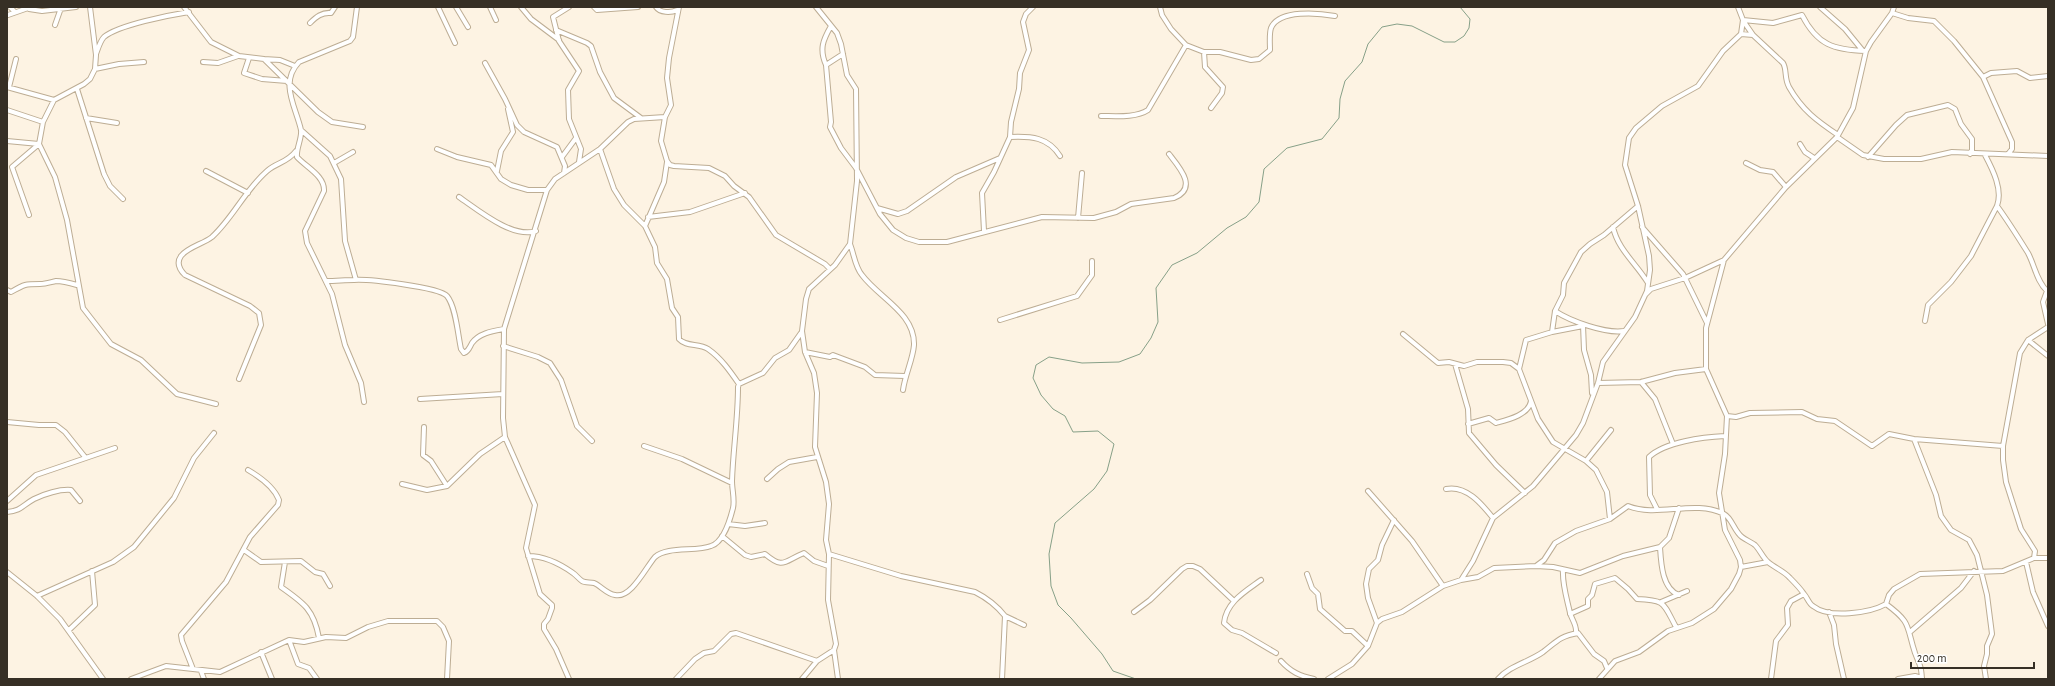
<svg xmlns="http://www.w3.org/2000/svg" width="2055" height="686" font-family="'Alegreya Sans',sans-serif">
<rect width="100%" height="100%" fill="#fdf3e3"/>
<g fill="none" stroke-linecap="round" stroke-linejoin="round">
<path stroke="#87a088" stroke-width="1" d="M 1136,679 L 1113,671 L 1102,654 L 1071,618 L 1058,605 L 1051,586 L 1049,554 L 1055,523 L 1094,489 L 1107,471 L 1114,444 L 1098,431 L 1073,432 L 1065,416 L 1053,409 L 1041,395 L 1033,378 L 1036,365 L 1049,357 L 1082,363 L 1119,362 L 1140,354 L 1151,338 L 1158,322 L 1156,288 L 1172,265 L 1197,253 L 1227,228 L 1246,217 L 1259,202 L 1264,169 L 1287,148 L 1322,139 L 1339,118 L 1340,99 L 1345,81 L 1362,62 L 1368,44 L 1382,27 L 1397,24 L 1412,26 L 1444,42 L 1455,42 L 1464,36 L 1469,28 L 1470,19 L 1460,7"/>
<defs>
<path id="street" d="M 10,7 L 15,12
M 90,7 L 96,55 L 95,69 L 90,79 L 84,84 L 54,100 L 43,122 L 39,144 L 55,177 L 67,220 L 83,308 L 111,344 L 141,360 L 177,394 L 216,404
M 184,7 L 211,42 L 239,56 L 264,59 L 318,112 L 332,122 L 363,127
M 357,7 L 353,37 L 350,41 L 299,62 C 279,83 296,107 301,130 C 302,139 296,148 297,157 C 306,167 325,176 324,191 L 305,231 L 307,243 L 332,294 L 345,345 L 361,383 L 364,402
M 438,7 L 455,43
M 456,7 L 468,27
M 490,7 L 496,20
M 521,7 L 531,19 L 559,40
M 569,7 L 553,17 L 559,41 L 579,71 L 568,90 L 569,119 L 581,149 L 579,162
M 594,7 L 597,10 L 638,7
M 656,7 C 660,13 671,13 677,10
M 679,7 L 669,58 L 667,78 L 671,105 L 665,117 L 661,141 L 667,161 L 670,165 L 674,166 L 709,168 L 725,176 L 734,186 L 749,197 L 776,235 L 825,264 L 830,269
M 1160,7 L 1162,15 L 1171,29 L 1186,45 L 1204,52 L 1220,52 L 1251,60 L 1259,59 L 1270,50 C 1270,44 1269,34 1271,28 C 1279,9 1319,13 1335,16
M 1820,7 L 1845,29 L 1863,51
M 29,9 L 42,11 L 76,7
M 1892,13 L 1908,18 L 1934,21 L 1954,41 L 1983,77 L 2012,142 L 2012,149 L 2008,154
M 8,15 L 31,7
M 1743,20 L 1773,23 L 1802,15 C 1817,45 1834,50 1866,51
M 1744,22 L 1753,35
M 310,23 C 316,17 322,12 331,13 L 335,7
M 55,25 L 61,8
M 556,30 L 587,43 L 591,46 L 600,72 L 614,98 L 641,118
M 1741,34 L 1753,35 L 1783,63 C 1787,69 1784,78 1789,87 C 1802,110 1817,121 1838,135
M 1204,52 L 1205,67 L 1223,87 L 1222,93 L 1211,108
M 96,54 C 98,49 100,41 104,37 C 118,25 170,15 189,12
M 843,54 L 826,65 L 831,122 L 830,127 L 841,148 L 856,168 L 880,214 L 893,230 L 906,238 L 919,242 L 947,242 L 1042,217 L 1094,218 L 1116,212 L 1131,204 L 1174,198 C 1198,188 1180,168 1169,154
M 249,58 L 244,73 L 262,79 L 287,81
M 264,59 L 280,60 L 295,66
M 203,62 L 218,63 L 238,56
M 485,63 L 505,99 L 517,125 L 524,132 L 557,147 L 565,166 L 564,173
M 826,65 C 819,49 823,40 831,26
M 95,69 L 119,64 L 144,62
M 1983,77 L 1991,73 L 2017,71 L 2030,78 L 2048,76
M 7,87 L 54,100
M 9,87 L 16,59
M 77,89 L 104,174 L 110,186 L 123,199
M 7,110 L 43,122
M 1101,116 C 1115,116 1136,118 1148,110 L 1186,45
M 86,118 L 117,123
M 301,130 L 330,156 L 341,179 L 345,241 L 356,280
M 1010,137 C 1031,136 1048,137 1060,156
M 1837,137 L 1863,155 L 1884,159 L 1921,159 L 1952,152 L 2048,156
M 7,141 L 39,144
M 1800,144 L 1805,152 L 1814,158
M 437,149 L 457,157 L 491,165 L 501,179 L 511,185 L 528,190 L 547,190
M 600,149 L 614,189 L 624,205 L 645,226 L 655,247 L 657,263 L 667,279 L 672,308 L 678,317 L 679,339 C 686,347 699,343 708,349 C 721,358 730,371 739,384
M 562,157 L 576,138
M 1868,157 L 1896,125 L 1907,115 L 1948,105 L 1955,109 L 1961,124 L 1972,139 L 1972,150 L 1970,154
M 334,163 L 353,152
M 1746,163 L 1760,170 L 1773,172 L 1786,187
M 206,171 L 248,193
M 497,171 L 501,151 L 513,132 L 508,109
M 459,197 C 478,210 513,239 536,231
M 1997,206 C 2008,221 2018,237 2028,253 C 2035,266 2036,280 2047,291 L 2043,302 L 2048,324
M 877,208 L 898,214 L 907,211 L 956,177 L 1000,158
M 29,215 L 12,167 L 39,144
M 648,217 L 690,212 L 745,193
M 1078,218 L 1082,173
M 645,226 L 664,182 L 667,162
M 1613,227 C 1618,250 1636,263 1648,283
M 1642,227 L 1683,274 L 1707,323
M 984,231 L 982,193 L 994,172 L 1010,137 L 1011,122 L 1019,89 L 1020,73 L 1029,50 L 1023,22 L 1026,14 L 1033,7
M 850,244 C 854,254 855,267 862,275 C 879,298 915,313 914,345 C 913,359 905,375 903,390
M 326,281 C 336,281 345,280 354,280 C 368,279 439,287 447,296 C 456,307 458,336 461,349 L 464,353 C 469,351 469,348 472,343 C 479,333 493,331 504,329
M 7,290 L 11,292 C 25,284 25,284 40,284 C 46,284 51,282 56,281 C 63,281 70,283 77,285
M 1646,294 L 1651,289 L 1685,278 L 1724,260
M 1555,311 C 1570,321 1606,334 1624,331
M 1000,320 L 1077,296 L 1092,275 L 1092,261
M 1925,321 L 1928,305 L 1951,282 L 1971,256 L 1997,206 C 2003,190 1993,170 1985,155
M 1583,325 L 1584,350 L 1591,375 L 1592,393
M 1583,326 L 1552,332 L 1526,340 L 1519,369 L 1538,419 L 1553,442 L 1586,461 L 1596,470 L 1607,492 L 1610,519
M 1552,332 L 1555,311 L 1563,295 L 1564,283 L 1581,252 L 1590,244 L 1604,235 L 1638,206
M 1403,334 L 1438,363 L 1449,362 L 1464,366 L 1477,362 L 1503,362 L 1511,363 L 1519,369
M 2028,340 L 2048,356
M 503,346 L 538,357 L 550,363 L 561,380 L 577,426 L 592,441
M 805,352 L 830,357 L 833,355 L 865,367 L 875,375 L 905,376
M 1455,364 L 1468,409 L 1469,433 L 1496,465 L 1525,493
M 239,379 L 261,325 L 259,313 L 250,306 L 185,275 C 180,270 176,263 181,256 C 188,247 203,244 212,237 C 233,218 245,190 267,171 C 277,162 287,163 296,151
M 1641,382 L 1655,399 L 1673,444
M 1598,383 L 1641,382 L 1675,373 L 1706,369
M 420,399 L 503,394
M 1727,416 L 1736,417 L 1750,413 L 1802,412 L 1817,419 L 1835,421 L 1872,446 L 1889,434 L 1914,439 L 2003,446
M 7,422 L 39,425 L 56,425 L 65,432 L 85,457
M 1468,424 L 1489,418 L 1496,423 C 1507,420 1529,415 1531,401
M 424,427 L 423,455 L 431,461 L 447,486
M 1914,439 L 1936,495 L 1941,516 L 1951,530 L 1969,540 L 1977,555 L 1987,595 L 1992,634 L 1987,646 L 1987,654 L 1984,666 L 1986,679
M 644,446 L 682,459 L 732,483
M 1586,461 L 1611,430
M 767,479 L 778,469 L 789,462 L 817,457
M 402,484 L 427,490 L 447,486 L 480,454 L 505,437
M 1446,489 C 1466,485 1481,503 1493,518
M 1368,491 L 1412,541 L 1443,586
M 7,501 L 36,475 L 115,448
M 1679,508 L 1669,538 L 1660,547 C 1661,563 1662,589 1679,595
M 1657,509 L 1650,495 L 1649,457 C 1665,442 1703,437 1725,436
M 7,512 C 21,511 23,505 34,499 C 44,494 60,489 71,490 L 80,501
M 728,524 L 745,526 L 765,523
M 722,536 L 745,555 L 751,557 L 765,554 C 784,570 784,561 804,553 L 814,561 L 828,566
M 244,550 L 261,562 L 301,561 L 315,572 L 323,574 L 330,586
M 829,554 L 901,576 L 975,592 C 987,598 997,606 1005,616 L 1002,679
M 528,556 C 545,556 559,563 573,573 C 576,575 579,579 582,581 C 585,583 590,582 594,583 C 601,586 607,594 615,595 C 631,599 646,567 655,557 C 667,546 696,552 711,546 C 724,542 730,520 733,508 C 735,500 732,490 732,481 C 733,450 738,419 738,387 L 739,384 L 763,373 L 775,358 L 789,350 L 801,333
M 2034,558 L 2035,551 L 2021,529 L 2006,482 L 2003,460 L 2003,446 L 2020,353 L 2028,340 L 2048,327
M 285,562 L 281,587 C 304,603 314,610 319,638
M 2026,562 L 2033,592 L 2048,626
M 1536,566 L 1553,567 L 1580,573 L 1623,556 L 1660,547
M 1741,567 L 1768,562
M 1563,570 C 1562,584 1567,599 1570,613 C 1572,620 1577,625 1576,633
M 7,572 L 37,596 L 60,619 L 103,679
M 1307,574 L 1312,588 L 1318,594 L 1320,609 L 1345,631 L 1352,631 L 1368,646
M 1261,580 C 1246,591 1226,602 1224,623 L 1232,630 L 1242,633 L 1276,653
M 1461,580 L 1478,577 L 1494,568 L 1536,566 L 1544,560 L 1555,543 L 1576,531 L 1610,519 L 1628,506 C 1658,518 1694,499 1724,514 C 1732,518 1734,531 1742,537 C 1746,540 1751,542 1755,545 C 1760,550 1763,558 1768,562 C 1775,568 1784,571 1790,578 C 1795,583 1800,588 1804,594 C 1807,597 1809,604 1813,606 C 1829,619 1870,613 1886,604 L 1889,595 L 1894,589 L 1920,574 L 2003,571 L 2034,558 L 2048,558
M 37,596 L 113,562 L 134,547 L 174,498 L 194,458 L 214,433
M 1661,602 L 1687,591
M 1886,604 C 1912,623 1906,626 1915,653 C 1920,666 1921,665 1922,679
M 1134,612 L 1150,600 L 1182,569 L 1187,566 L 1193,566 L 1200,569 L 1234,601
M 1829,612 L 1834,625 L 1836,644 L 1844,679
M 1570,614 L 1588,606 L 1588,599 L 1592,595 L 1595,584 L 1615,578 L 1628,589 L 1637,599 C 1666,600 1663,603 1676,627
M 1005,616 L 1024,625
M 1377,623 L 1368,598 L 1366,584 L 1369,569 L 1378,560 L 1382,545 L 1394,520
M 69,630 L 95,605 L 92,571
M 1910,632 L 1961,588 L 1974,571
M 289,640 L 298,664 L 309,668 L 317,679
M 834,650 L 838,679
M 261,652 L 272,679
M 1281,661 C 1291,672 1300,676 1314,679
M 193,669 L 182,641 L 181,635 L 226,582 L 250,537 L 278,505 L 279,500 C 274,487 260,477 248,470
M 201,671 L 204,679
M 131,679 L 166,666 L 220,672 L 289,640 L 304,642 L 326,637 L 346,638 L 368,627 L 388,621 L 437,621 L 443,627 L 449,641 L 447,679
M 569,679 L 556,649 L 544,629 L 544,624 L 548,619 L 552,608 L 552,605 L 540,594 L 526,548 L 535,505 L 505,437 L 503,418 L 504,329 L 547,190 L 555,179 L 600,149 L 628,122 L 634,119 L 665,117
M 676,679 L 695,659 L 704,653 L 714,651 L 731,634 L 736,633 L 817,661
M 802,679 L 817,661 L 834,650 L 836,644 L 828,600 L 829,554 L 826,540 L 829,504 L 826,482 L 815,447 L 817,393 L 814,373 L 805,352 L 802,331 L 806,299 L 809,289 L 835,265 L 850,244 L 857,181 L 856,89 L 847,75 L 841,44 L 837,33 L 816,7
M 1328,679 L 1352,664 L 1368,646 L 1377,623 L 1382,619 L 1402,612 L 1443,586 L 1461,580 L 1473,561 L 1493,518 L 1533,486 L 1576,435 L 1583,423 L 1598,383 L 1603,362 L 1635,317 L 1647,291 L 1650,270 L 1649,256 L 1638,206 L 1625,165 L 1629,138 L 1636,128 L 1662,106 L 1698,86 L 1723,51 L 1741,34 L 1743,20 L 1738,7
M 1498,679 C 1509,666 1529,662 1543,652 C 1556,642 1560,636 1578,633 L 1594,654 L 1604,661 L 1607,668
M 1599,679 L 1615,661 L 1639,652 L 1668,631 L 1692,623 L 1714,609 L 1731,589 L 1739,574 L 1741,567 L 1740,560 L 1725,530 L 1719,493 L 1725,454 L 1727,416 L 1706,369 L 1706,328 L 1724,260 L 1786,187 L 1837,137 L 1853,108 L 1866,51 L 1871,42 L 1892,13 L 1894,7
M 1771,679 L 1776,641 L 1788,625 L 1787,608 L 1791,601 L 1804,594
M 1898,679 L 1915,676 L 1922,678"/>
</defs>
<use href="#street" stroke="#bdad94" stroke-width="6"/>
<use href="#street" stroke="#fff" stroke-width="4"/>
</g>
<rect width="2055" height="686" fill="none" stroke="#362f25" stroke-width="16"/>
<path d="M1911 662v6h123v-6" fill="none" stroke="#362f25" stroke-width="2"/>
<text x="1917" y="662" font-size="12" fill="#362f25" stroke="#ffffff" stroke-width="3" paint-order="stroke">200 m</text>
</svg>
